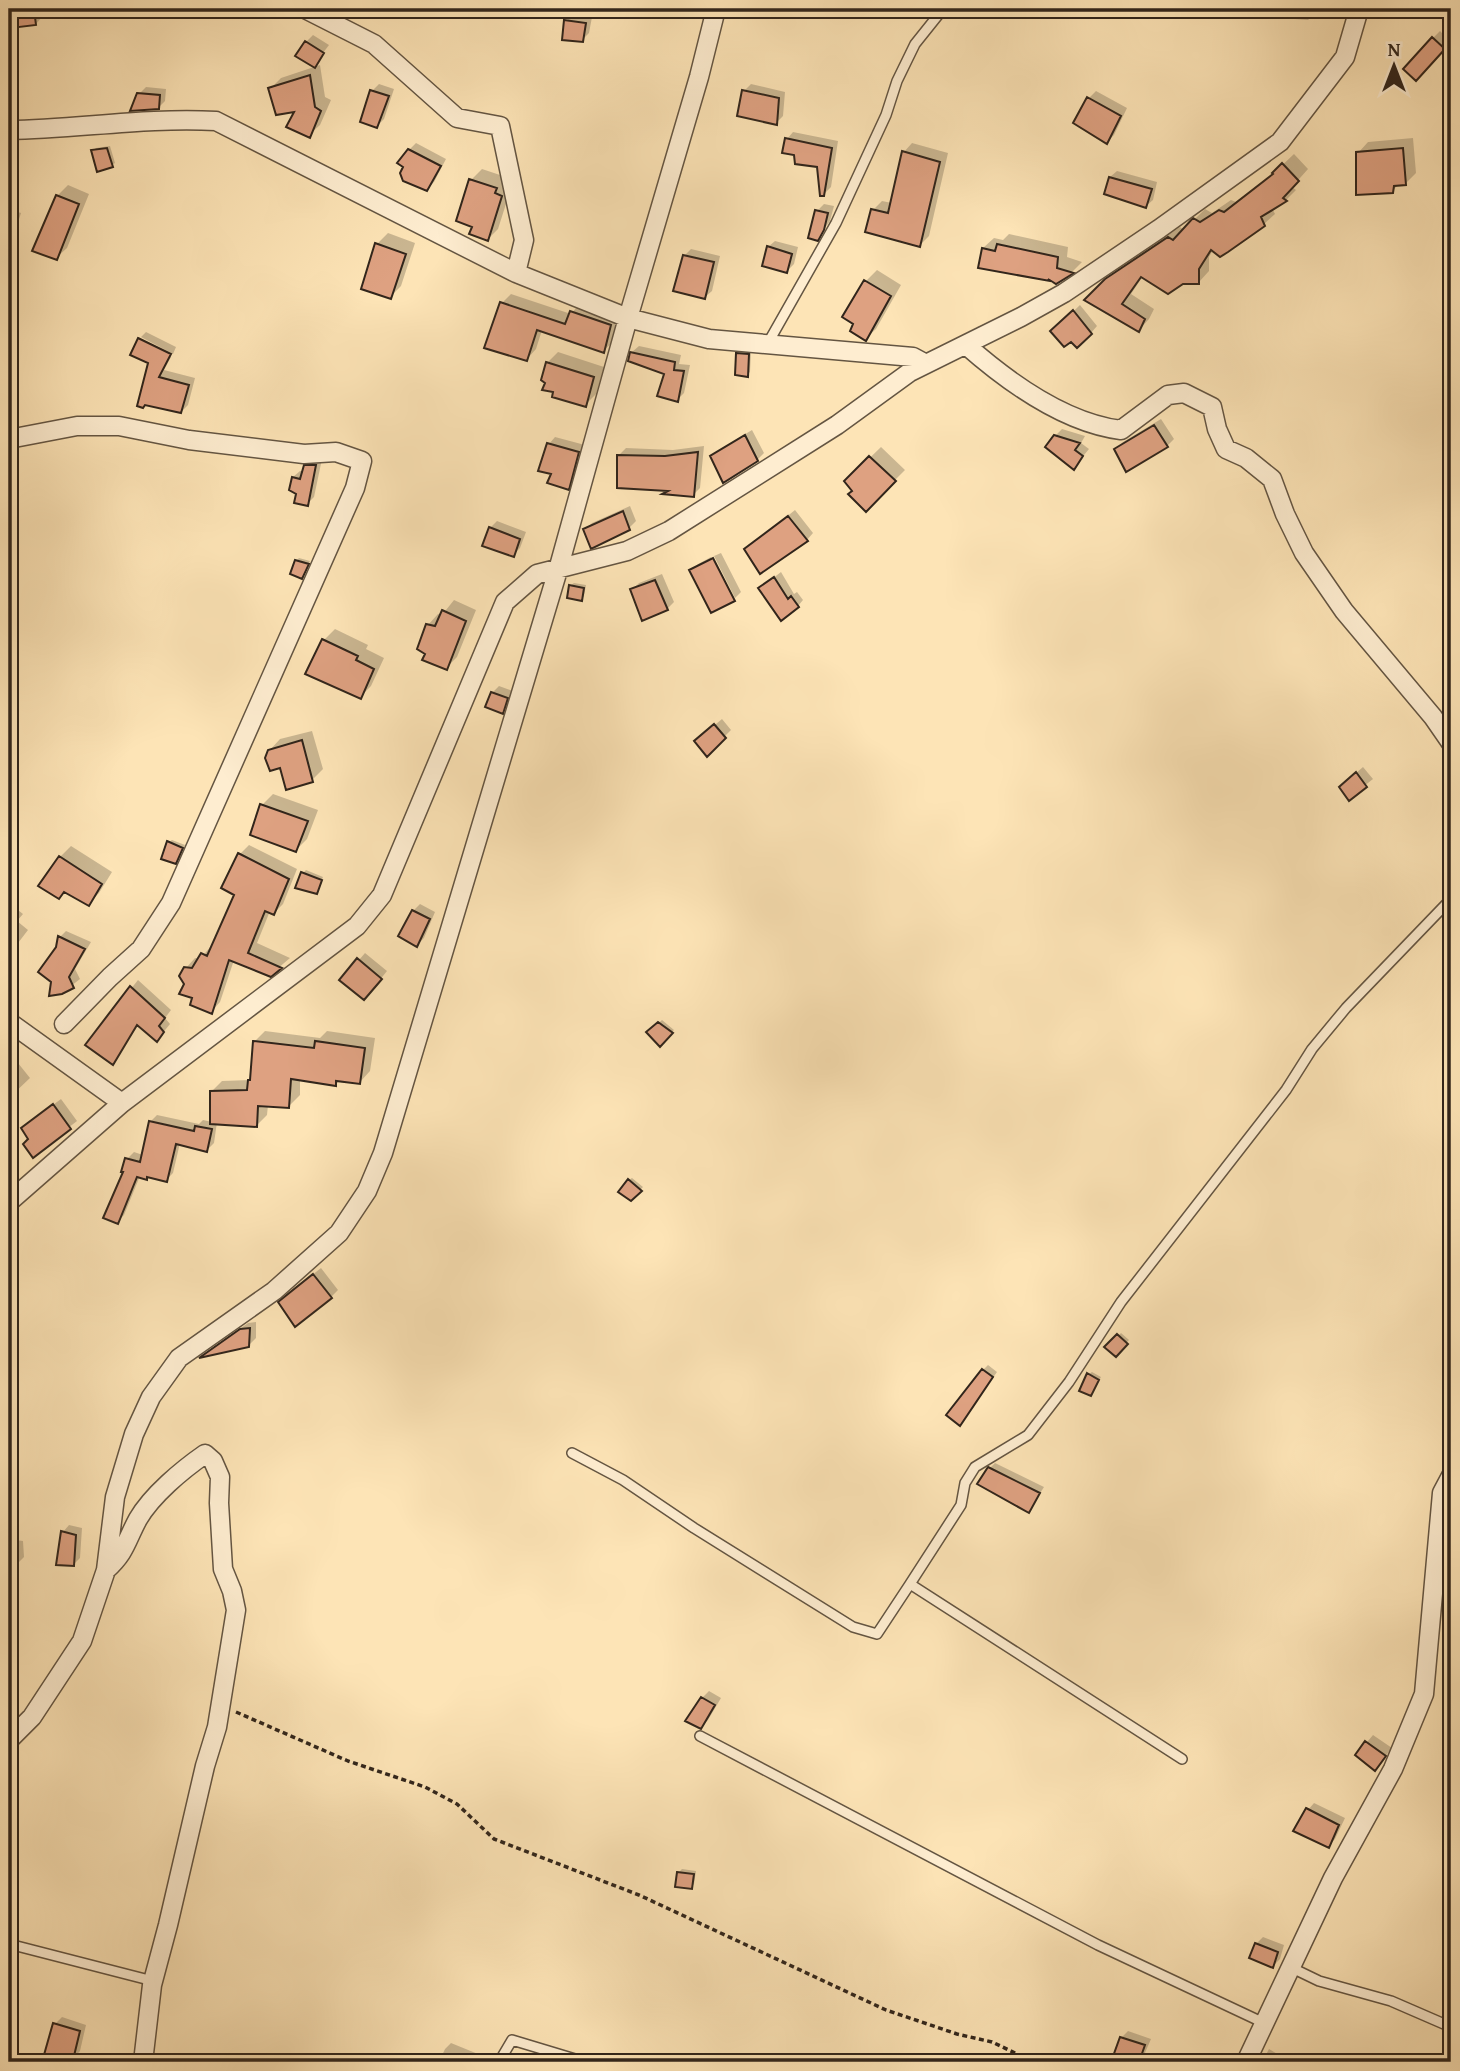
<svg xmlns="http://www.w3.org/2000/svg" width="1460" height="2071" font-family="'Gentium Book Plus',serif">
<rect width="100%" height="100%" fill="#fde4b6"/>
<filter id="stains"><feTurbulence type="fractalNoise" baseFrequency=".00286" numOctaves="4"/><feColorMatrix values="0 0 0 0 .2 0 0 0 0 .09 0 0 0 0 .02 0 0 0 .5 -.17"/></filter>
<radialGradient id="worn" r=".72"><stop offset=".6" stop-color="#630" stop-opacity="0"/><stop offset="1" stop-color="#630" stop-opacity=".3"/></radialGradient>
<path fill="#0003" d="M 13,9 L 41,9 L 42,17 L 36,24 L 11,10 Z
M 1268,9 L 1319,9 L 1308,20 L 1267,17 Z
M 573,14 L 592,17 L 589,33 L 582,40 L 566,21 Z
M 1440,31 L 1450,41 L 1423,72 L 1433,38 Z
M 313,35 L 329,45 L 314,65 L 306,42 Z
M 9,45 L 13,45 L 13,77 L 9,81 Z
M 320,65 L 325,97 L 331,100 L 320,125 L 309,135 L 297,110 L 270,89 L 281,78 Z
M 379,84 L 394,89 L 384,119 L 377,126 L 362,121 L 372,91 Z
M 751,84 L 785,92 L 783,116 L 776,123 L 744,91 Z
M 146,87 L 166,89 L 165,101 L 158,108 L 139,94 Z
M 1096,91 L 1127,108 L 1114,135 L 1107,142 L 1075,122 L 1089,98 Z
M 793,132 L 838,141 L 831,187 L 824,194 L 818,165 L 796,154 L 787,139 Z
M 1413,138 L 1416,173 L 1406,183 L 1399,184 L 1392,191 L 1358,153 L 1368,142 Z
M 416,143 L 446,159 L 434,182 L 427,189 L 409,150 Z
M 912,143 L 948,153 L 929,236 L 920,245 L 873,210 L 882,201 L 892,203 L 904,152 Z
M 110,146 L 115,163 L 112,165 L 93,151 L 96,148 Z
M 1294,154 L 1308,169 L 1292,187 L 1296,190 L 1286,200 L 1272,208 L 1275,214 L 1264,224 L 1213,250 L 1209,257 L 1209,271 L 1199,282 L 1143,276 L 1131,294 L 1154,309 L 1149,319 L 1139,330 L 1087,300 L 1117,269 L 1180,227 L 1184,230 L 1205,209 L 1212,213 L 1231,200 L 1236,202 L 1274,173 Z
M 482,169 L 506,177 L 512,185 L 498,229 L 488,239 L 474,226 L 458,220 L 471,180 Z
M 1117,171 L 1157,182 L 1153,200 L 1146,206 L 1110,177 Z
M 68,185 L 89,194 L 67,248 L 56,258 L 57,196 Z
M 824,204 L 834,206 L 830,221 L 817,239 L 817,211 Z
M 9,209 L 21,213 L 9,250 Z
M 388,233 L 415,243 L 401,286 L 390,297 L 377,244 Z
M 1009,234 L 1068,247 L 1067,257 L 1082,262 L 1073,271 L 1056,282 L 983,248 L 994,238 L 1003,240 Z
M 775,241 L 798,247 L 794,264 L 787,271 L 768,247 Z
M 691,249 L 720,256 L 712,291 L 705,297 L 684,256 Z
M 877,270 L 901,285 L 876,329 L 865,339 L 866,281 Z
M 511,294 L 571,314 L 581,302 L 619,316 L 613,342 L 603,351 L 542,330 L 536,349 L 527,359 L 502,303 Z
M 1080,305 L 1097,326 L 1091,333 L 1053,331 Z
M 146,332 L 176,347 L 173,354 L 141,337 Z
M 140,338 L 140,340 L 171,357 L 164,370 L 195,378 L 188,405 L 181,412 L 146,403 L 150,362 L 132,354 Z
M 639,346 L 681,355 L 679,364 L 690,365 L 684,393 L 677,400 L 666,373 L 630,360 L 632,352 Z
M 740,351 L 751,352 L 750,372 L 747,375 L 737,354 Z
M 558,352 L 604,367 L 596,394 L 585,405 L 547,363 Z
M 1161,419 L 1174,439 L 1167,446 L 1116,449 L 1123,442 Z
M 1062,429 L 1085,436 L 1081,443 L 1089,449 L 1074,467 L 1055,436 Z
M 752,430 L 764,453 L 757,460 L 712,457 L 719,450 Z
M 555,437 L 585,445 L 575,481 L 568,488 L 553,473 L 549,444 Z
M 704,446 L 700,488 L 693,495 L 666,492 L 669,489 L 619,455 L 626,448 L 673,450 Z
M 881,447 L 905,470 L 866,509 L 846,481 Z
M 312,459 L 322,459 L 314,497 L 307,504 L 298,493 L 293,477 L 300,471 L 304,471 L 305,466 Z
M 630,506 L 636,521 L 629,528 L 585,530 L 592,523 Z
M 795,510 L 813,533 L 807,540 L 754,543 Z
M 497,521 L 526,532 L 520,548 L 513,555 L 490,528 Z
M 721,553 L 741,592 L 735,598 L 714,556 Z
M 711,557 L 732,599 L 692,570 L 698,564 Z
M 299,558 L 310,561 L 302,577 L 296,561 Z
M 781,572 L 794,594 L 797,592 L 803,600 L 798,606 L 760,588 Z
M 662,574 L 674,602 L 667,609 L 632,590 L 639,583 Z
M 574,583 L 586,585 L 584,596 L 582,599 L 571,585 Z
M 454,600 L 476,610 L 457,657 L 446,668 L 428,625 L 438,614 L 442,615 Z
M 335,629 L 368,645 L 366,649 L 384,658 L 371,686 L 360,697 L 324,640 Z
M 499,686 L 513,691 L 509,706 L 502,712 L 492,693 Z
M 722,719 L 731,730 L 707,754 L 703,735 Z
M 312,731 L 323,769 L 312,780 L 281,766 L 269,751 L 280,739 Z
M 1363,767 L 1373,779 L 1349,798 L 1348,780 Z
M 273,794 L 318,810 L 307,839 L 296,850 L 252,834 L 262,805 Z
M 172,840 L 185,845 L 175,862 L 169,842 Z
M 249,845 L 297,869 L 283,904 L 274,913 L 270,911 L 257,943 L 290,958 L 270,975 L 234,960 L 220,1002 L 211,1012 L 194,997 L 186,984 L 186,968 L 195,958 L 200,959 L 212,945 L 236,894 L 240,854 Z
M 71,846 L 112,872 L 99,893 L 88,904 L 60,857 Z
M 306,870 L 323,877 L 316,892 L 303,873 Z
M 9,903 L 23,914 L 17,921 L 28,930 L 15,947 L 9,942 Z
M 420,904 L 435,912 L 424,938 L 417,945 L 413,911 Z
M 66,931 L 91,942 L 75,969 L 80,979 L 62,993 L 58,947 L 60,937 Z
M 365,953 L 387,971 L 371,991 L 359,960 Z
M 138,980 L 171,1010 L 165,1018 L 170,1024 L 157,1040 L 139,1024 L 113,1063 L 87,1044 Z
M 662,1020 L 674,1030 L 660,1044 L 649,1032 Z
M 265,1031 L 320,1038 L 327,1031 L 375,1038 L 370,1071 L 360,1082 L 340,1080 L 336,1084 L 300,1079 L 300,1095 L 289,1106 L 268,1105 L 267,1115 L 256,1126 L 217,1122 L 214,1143 L 207,1150 L 180,1143 L 173,1173 L 166,1180 L 149,1175 L 146,1178 L 140,1176 L 124,1215 L 117,1222 L 127,1159 L 134,1152 L 143,1155 L 150,1122 L 157,1115 L 199,1124 L 203,1120 L 212,1122 L 211,1092 L 222,1081 L 250,1080 L 254,1042 Z
M 14,1058 L 30,1078 L 9,1098 L 9,1063 Z
M 61,1099 L 77,1121 L 33,1155 L 30,1122 Z
M 632,1178 L 643,1187 L 631,1199 L 629,1180 Z
M 321,1268 L 338,1290 L 331,1297 L 287,1295 Z
M 1451,1278 L 1451,1288 L 1446,1284 Z
M 256,1322 L 256,1338 L 249,1345 L 204,1355 L 248,1323 Z
M 1121,1333 L 1129,1340 L 1115,1354 L 1107,1347 Z
M 988,1365 L 997,1372 L 964,1419 L 983,1370 Z
M 1092,1372 L 1101,1377 L 1091,1394 L 1089,1374 Z
M 995,1463 L 1044,1487 L 1029,1511 L 990,1468 Z
M 69,1525 L 82,1528 L 80,1558 L 73,1565 L 63,1532 Z
M 9,1539 L 23,1541 L 24,1557 L 17,1564 L 9,1563 Z
M 709,1691 L 721,1698 L 708,1720 L 701,1727 L 702,1698 Z
M 1373,1735 L 1392,1748 L 1375,1769 L 1357,1754 Z
M 1314,1803 L 1345,1818 L 1335,1839 L 1328,1846 L 1308,1810 Z
M 682,1869 L 696,1871 L 694,1884 L 691,1887 L 679,1872 Z
M 1263,1937 L 1284,1945 L 1280,1959 L 1273,1966 L 1256,1944 Z
M 62,2017 L 86,2025 L 80,2051 L 70,2062 L 44,2062 L 55,2024 Z
M 1128,2031 L 1151,2039 L 1141,2062 L 1121,2062 L 1114,2059 L 1121,2038 Z
M 451,2043 L 478,2054 L 474,2062 L 439,2062 L 445,2049 Z
M 1269,2049 L 1282,2057 L 1280,2062 L 1262,2062 Z"/>
<path fill="#dea181" stroke="#31251b" stroke-width="2" d="M 34,9 L 36,25 L 11,28 L 9,10 Z
M 564,20 L 586,23 L 583,42 L 562,40 Z
M 1432,37 L 1445,49 L 1416,81 L 1403,69 Z
M 305,41 L 324,53 L 315,68 L 295,56 Z
M 310,75 L 315,107 L 321,111 L 310,138 L 286,127 L 294,112 L 276,115 L 268,88 Z
M 370,90 L 389,96 L 377,128 L 360,122 Z
M 742,90 L 779,98 L 777,125 L 737,116 Z
M 137,93 L 160,95 L 159,109 L 130,111 Z
M 1087,97 L 1121,116 L 1107,144 L 1073,123 Z
M 785,138 L 832,148 L 824,196 L 820,196 L 817,167 L 795,164 L 794,155 L 782,153 Z
M 107,148 L 113,167 L 97,172 L 91,150 Z
M 1403,148 L 1406,185 L 1394,186 L 1393,193 L 1356,195 L 1356,152 Z
M 408,149 L 441,166 L 427,191 L 403,181 L 400,173 L 403,167 L 397,163 Z
M 902,151 L 940,162 L 920,247 L 865,232 L 871,209 L 888,213 Z
M 1282,163 L 1299,181 L 1283,198 L 1287,201 L 1261,217 L 1265,226 L 1228,252 L 1220,257 L 1211,250 L 1199,269 L 1199,284 L 1183,284 L 1168,294 L 1141,277 L 1122,304 L 1145,319 L 1139,332 L 1084,300 L 1105,279 L 1168,237 L 1173,240 L 1193,218 L 1200,222 L 1219,210 L 1224,212 L 1273,174 L 1272,173 Z
M 1109,177 L 1152,189 L 1146,208 L 1104,194 Z
M 469,179 L 497,188 L 495,193 L 502,196 L 488,241 L 469,234 L 472,227 L 456,221 Z
M 56,195 L 79,204 L 57,260 L 32,251 Z
M 815,210 L 828,213 L 824,230 L 818,241 L 808,238 Z
M 375,243 L 406,254 L 391,299 L 361,289 Z
M 997,244 L 1058,257 L 1057,268 L 1074,273 L 1056,284 L 1048,279 L 1050,281 L 978,268 L 982,248 L 995,251 Z
M 767,246 L 792,254 L 787,273 L 762,266 Z
M 683,255 L 714,262 L 705,299 L 673,291 Z
M 864,280 L 891,296 L 866,341 L 850,331 L 853,324 L 842,317 Z
M 500,302 L 565,324 L 570,311 L 611,325 L 604,353 L 537,330 L 527,361 L 484,348 Z
M 1073,310 L 1092,334 L 1077,348 L 1071,342 L 1064,347 L 1050,331 Z
M 138,338 L 171,354 L 159,377 L 189,385 L 181,413 L 145,405 L 143,408 L 137,406 L 148,363 L 130,355 Z
M 630,352 L 675,362 L 674,370 L 684,371 L 678,402 L 657,396 L 664,374 L 628,361 Z
M 736,353 L 749,354 L 748,377 L 735,375 Z
M 546,362 L 594,377 L 586,407 L 552,397 L 553,392 L 542,390 L 545,383 L 541,380 Z
M 1154,425 L 1168,447 L 1126,472 L 1114,449 Z
M 745,435 L 758,461 L 723,483 L 710,456 Z
M 1054,435 L 1080,443 L 1075,450 L 1083,456 L 1074,470 L 1045,447 Z
M 547,443 L 579,452 L 569,490 L 547,483 L 551,474 L 538,471 Z
M 698,452 L 694,497 L 662,494 L 668,491 L 617,488 L 617,455 L 665,456 Z
M 869,456 L 896,481 L 866,512 L 848,494 L 852,491 L 844,481 Z
M 304,465 L 316,465 L 308,506 L 294,503 L 296,494 L 289,490 L 292,477 L 300,479 Z
M 623,511 L 630,530 L 591,549 L 583,529 Z
M 788,516 L 808,541 L 760,574 L 744,549 Z
M 489,527 L 520,539 L 514,557 L 482,546 Z
M 713,558 L 735,601 L 711,613 L 689,570 Z
M 295,560 L 309,564 L 302,579 L 290,574 Z
M 774,577 L 788,599 L 791,596 L 799,607 L 781,621 L 758,588 Z
M 655,580 L 668,610 L 642,621 L 630,589 Z
M 569,585 L 584,588 L 582,601 L 567,598 Z
M 442,610 L 466,621 L 447,670 L 422,660 L 425,654 L 417,649 L 426,624 L 435,626 Z
M 322,639 L 358,656 L 356,660 L 374,669 L 361,699 L 305,674 Z
M 491,692 L 508,698 L 503,714 L 485,707 Z
M 714,724 L 726,738 L 707,757 L 694,741 Z
M 302,740 L 313,782 L 286,790 L 280,768 L 270,771 L 265,758 L 268,750 Z
M 1356,772 L 1367,787 L 1349,801 L 1339,787 Z
M 260,804 L 308,821 L 296,852 L 250,835 Z
M 167,841 L 183,848 L 176,864 L 161,859 Z
M 238,853 L 289,879 L 274,915 L 265,911 L 248,953 L 282,968 L 271,977 L 229,960 L 212,1014 L 190,1005 L 192,998 L 179,994 L 184,984 L 179,976 L 184,967 L 192,968 L 201,953 L 207,956 L 234,895 L 221,888 Z
M 59,856 L 102,884 L 89,906 L 64,892 L 59,899 L 38,886 Z
M 301,872 L 322,880 L 317,894 L 295,888 Z
M 412,910 L 430,919 L 417,947 L 398,936 Z
M 58,936 L 85,949 L 69,977 L 74,988 L 62,994 L 49,996 L 51,982 L 38,972 L 56,947 Z
M 357,958 L 382,979 L 364,1000 L 339,980 Z
M 130,986 L 165,1018 L 159,1026 L 164,1032 L 157,1042 L 137,1025 L 113,1065 L 85,1045 Z
M 658,1022 L 673,1033 L 660,1047 L 646,1032 Z
M 253,1041 L 314,1048 L 315,1041 L 365,1048 L 360,1084 L 336,1081 L 336,1086 L 291,1079 L 289,1108 L 258,1106 L 257,1127 L 210,1124 L 210,1091 L 247,1090 L 248,1080 L 250,1080 Z
M 53,1104 L 71,1129 L 33,1158 L 23,1144 L 28,1139 L 21,1128 Z
M 149,1121 L 194,1131 L 195,1126 L 212,1129 L 207,1152 L 176,1144 L 167,1182 L 147,1177 L 147,1180 L 137,1177 L 118,1224 L 103,1218 L 123,1172 L 121,1172 L 125,1158 L 140,1162 Z
M 628,1179 L 642,1191 L 631,1201 L 618,1192 Z
M 313,1274 L 332,1298 L 295,1327 L 278,1302 Z
M 250,1328 L 249,1347 L 199,1358 L 240,1329 Z
M 1117,1334 L 1128,1344 L 1116,1357 L 1104,1347 Z
M 982,1369 L 993,1377 L 960,1426 L 946,1415 Z
M 1087,1373 L 1099,1380 L 1091,1396 L 1079,1391 Z
M 988,1467 L 1040,1493 L 1029,1513 L 977,1484 Z
M 61,1531 L 76,1535 L 74,1566 L 56,1565 Z
M 701,1697 L 715,1705 L 701,1729 L 685,1721 Z
M 1365,1741 L 1386,1756 L 1375,1771 L 1355,1755 Z
M 1306,1808 L 1339,1825 L 1329,1848 L 1293,1831 Z
M 677,1872 L 694,1874 L 692,1889 L 675,1887 Z
M 1255,1943 L 1278,1952 L 1273,1968 L 1249,1958 Z
M 53,2023 L 80,2031 L 73,2060 L 69,2058 L 68,2062 L 42,2062 Z
M 1120,2037 L 1145,2045 L 1139,2062 L 1111,2062 Z"/>
<g fill="none" stroke-linecap="round" stroke-linejoin="round">
<defs>
<path id="service" d="M 768,343 L 836,223 L 886,115 L 897,81 L 915,44 L 943,9
M 572,1453 L 623,1480 L 694,1528 L 853,1627 L 877,1634 L 910,1584
M 700,1736 L 1098,1945 L 1264,2023
M 1182,1759 L 910,1584 L 961,1505 L 965,1483 L 975,1467 L 1028,1435 L 1069,1382 L 1121,1302 L 1286,1090 L 1312,1049 L 1346,1008 L 1451,899
M 9,1944 L 153,1981
M 1290,1967 L 1319,1981 L 1391,2001 L 1451,2027
M 499,2062 L 512,2040 L 585,2062"/>
<path id="minor" d="M 305,9 L 374,44 L 457,118 L 500,126 L 524,240 L 516,273
M 9,130 C 78,129 147,117 216,121 L 516,273 L 628,318 L 709,339 L 913,357 L 926,364
M 966,345 C 1008,382 1065,423 1121,430 L 1168,395 L 1184,393 L 1212,407 L 1217,429 L 1226,449 L 1246,458 L 1272,479 L 1285,514 L 1304,553 L 1344,611 L 1433,717 L 1451,743
M 9,439 L 77,426 L 119,426 L 189,440 L 304,454 L 336,452 L 362,461 L 355,488 L 171,903 L 141,949 L 110,977 L 64,1024
M 9,1022 L 122,1103
M 9,1202 L 122,1103 L 357,926 L 382,895 L 505,602 L 537,574 L 627,551 L 669,531 L 837,425 L 910,372 L 1021,317 L 1064,293 L 1159,229 L 1280,142 L 1345,57 L 1359,9
M 106,1570 C 126,1552 126,1541 138,1519 C 152,1495 182,1470 205,1454 L 213,1461 L 220,1477 L 219,1503 L 223,1569 L 232,1591 L 236,1610 L 217,1727 L 205,1766 L 168,1925 L 152,1985 L 143,2062
M 9,1740 L 32,1717 L 82,1641 L 106,1570 L 115,1497 L 134,1434 L 151,1397 L 179,1358 L 274,1291 L 339,1233 L 367,1191 L 383,1153 L 558,570 L 628,318 L 699,77 L 716,9
M 1246,2062 L 1333,1878 L 1393,1769 L 1424,1694 L 1442,1493 L 1451,1476"/>
</defs>
<use href="#service" stroke="#645542" stroke-width="12"/>
<use href="#minor" stroke="#645542" stroke-width="21"/>
<path stroke="#31251b" stroke-width="3.5" stroke-dasharray="5 3.5" stroke-linecap="butt" d="M 236,1712 L 348,1761 L 425,1787 L 457,1804 L 494,1839 L 639,1895 L 886,2010 L 957,2034 L 992,2042 L 1034,2062"/>
<use href="#service" stroke="#feedd0" stroke-width="9"/>
<use href="#minor" stroke="#feedd0" stroke-width="18"/>
</g>
<rect width="1460" height="2071" fill="none" stroke="#fde4b6" stroke-width="35"/>
<rect x="10" y="10" width="1439" height="2050" fill="none" stroke="#31251b" stroke-width="3.5"/>
<rect x="18" y="18" width="1425" height="2036" fill="none" stroke="#31251b" stroke-width="2"/>
<g transform="translate(1394 66)" stroke="#feedd0" stroke-width="5" paint-order="stroke">
<path d="M0-5L12 26L0 18L-12 26Z" fill="#31251b"/>
<text y="-10" font-size="19" font-weight="bold" text-anchor="middle" fill="#31251b">N</text>
</g>
<rect width="100%" height="100%" filter="url(#stains)"/>
<rect width="100%" height="100%" fill="url(#worn)"/>
</svg>
